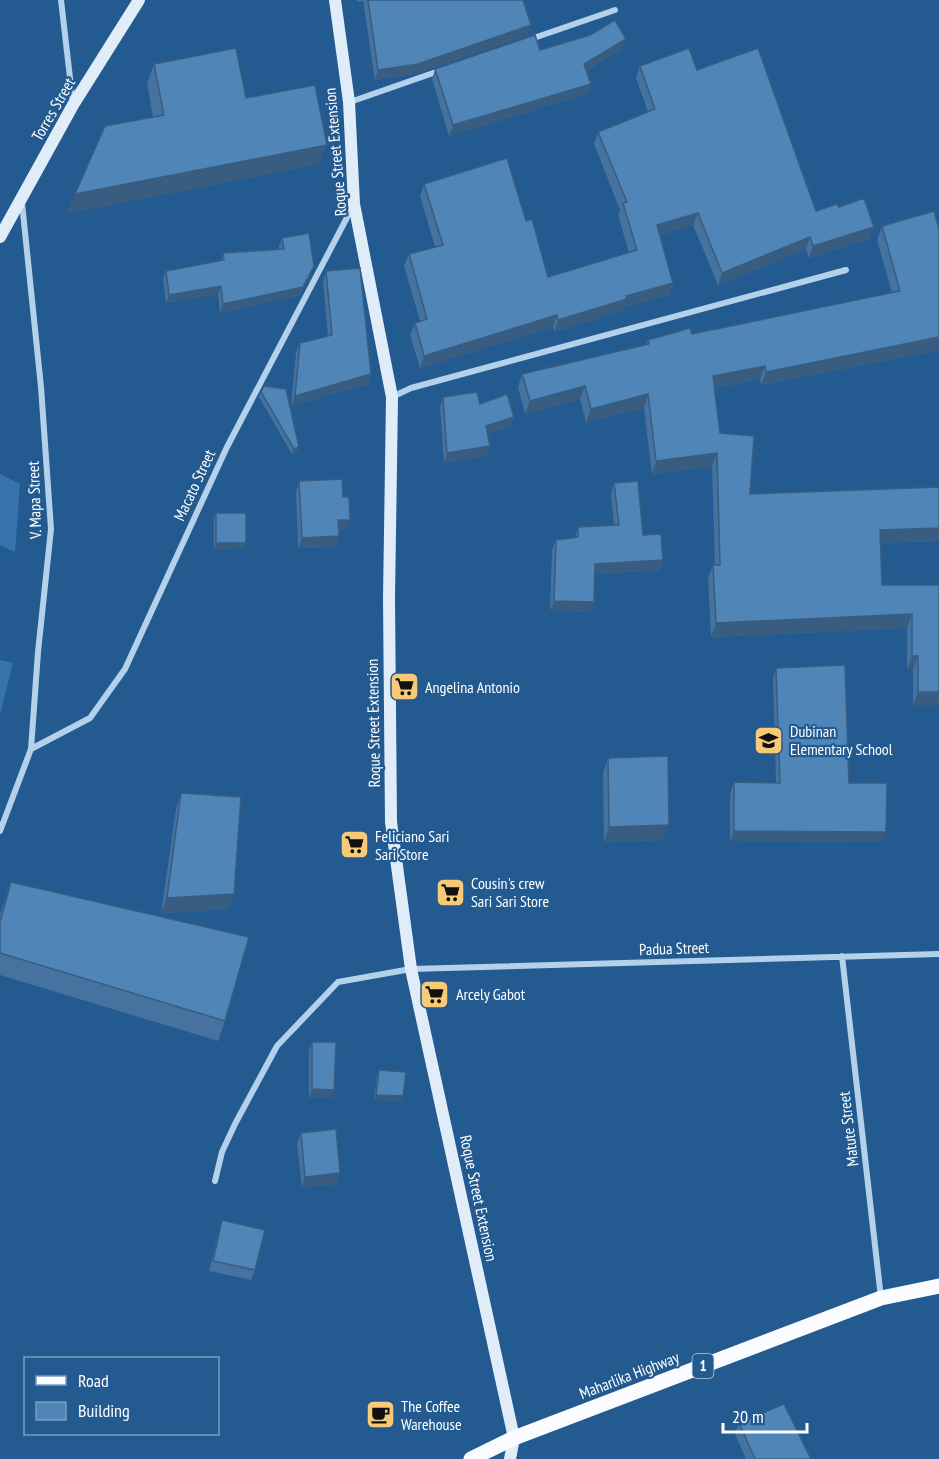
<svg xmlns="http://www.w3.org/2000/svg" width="939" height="1459" font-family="'PT Sans Narrow',sans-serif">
<rect width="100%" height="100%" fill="#235a90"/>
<path fill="#3774ad" d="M 0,474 L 20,484 L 15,552 L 0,545 Z
M 0,660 L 13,663 L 0,715 Z"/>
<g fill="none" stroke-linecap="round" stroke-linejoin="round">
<path stroke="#b4d1ec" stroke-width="6" d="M 61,0 L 73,104
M 528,40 L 615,10
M 350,102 L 439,71
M 392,397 L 411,388 L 846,270
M 31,749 L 90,718 L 125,669 L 227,447 L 352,208
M 0,831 L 31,749 L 38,652 L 51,529 L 41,387 L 22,203
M 842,956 L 881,1298
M 215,1181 L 222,1152 L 235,1124 L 277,1046 L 338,982 L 411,969 L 939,954"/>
<path stroke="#e0edf9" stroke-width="12" d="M 335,0 L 349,102 L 354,204 L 392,397 L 389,598 L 391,822 L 411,969 L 514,1438 L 510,1459
M 0,237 L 73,105 L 139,0"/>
<path stroke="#fafcff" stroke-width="15" d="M 471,1459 L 514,1438 L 881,1298 L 939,1286"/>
</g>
<path fill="#45729e" d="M 357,0 L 523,0 L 528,35 L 414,74 L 375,80 L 363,1 L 357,2 Z
M 626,39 L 622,49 L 586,71 L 591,84 L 587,94 L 449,136 L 432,79 L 435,69 Z
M 154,64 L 246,98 L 319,164 L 68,213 L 75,194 L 153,117 L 147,83 Z
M 640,66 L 697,70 L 816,211 L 839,207 L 870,239 L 809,258 L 806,249 L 718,285 L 693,225 L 660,235 L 673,283 L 669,295 L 624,307 L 623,311 L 554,332 L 553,327 L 420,368 L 410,335 L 415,323 L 420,321 L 404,266 L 409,254 L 435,247 L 420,196 L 424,184 L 526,221 L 548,277 L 629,253 L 618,215 L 620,210 L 594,144 L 598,132 L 648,112 L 636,78 Z
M 882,226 L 939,229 L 939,350 L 761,385 L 760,379 L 714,388 L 720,433 L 750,494 L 939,487 L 939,541 L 880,543 L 882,585 L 939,585 L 939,705 L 913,705 L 913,669 L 907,669 L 907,628 L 711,637 L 708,578 L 713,565 L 715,565 L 712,466 L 652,474 L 644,408 L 586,423 L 580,399 L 525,414 L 518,387 L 522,374 L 646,344 L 648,340 L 692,334 L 892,293 L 877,240 Z
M 282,238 L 311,274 L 300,295 L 220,313 L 218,294 L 166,303 L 163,279 L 166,271 L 221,261 L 223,253 L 279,249 L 279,246 Z
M 326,271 L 371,374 L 368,384 L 291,406 L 296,353 L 300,343 L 328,336 L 323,281 Z
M 261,392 L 299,447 L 297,452 L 292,454 L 259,397 Z
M 443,397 L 511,426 L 487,434 L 487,456 L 444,463 L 440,407 Z
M 299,481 L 343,497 L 346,530 L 339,530 L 335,547 L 298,548 L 296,491 Z
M 614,483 L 643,535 L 660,570 L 595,574 L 591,612 L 550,610 L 552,550 L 556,540 L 575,538 L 578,527 L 614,525 L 611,493 Z
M 216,513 L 246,543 L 244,548 L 214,549 L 214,519 Z
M 776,668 L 849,783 L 883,842 L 730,841 L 730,793 L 734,782 L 776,783 L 773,678 Z
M 608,758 L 663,840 L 604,842 L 603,773 Z
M 181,793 L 228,909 L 161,913 L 176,809 Z
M 11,882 L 225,1021 L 218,1041 L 0,975 L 0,914 Z
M 312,1042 L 334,1090 L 331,1098 L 309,1098 L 309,1051 Z
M 379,1070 L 401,1101 L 374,1100 L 377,1075 Z
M 301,1133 L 340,1173 L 336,1184 L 302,1187 L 297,1143 Z
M 222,1220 L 255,1270 L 251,1280 L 209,1271 L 219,1231 Z
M 739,1423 L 811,1459 L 746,1459 L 735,1434 Z"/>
<path fill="#385d81" d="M 531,25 L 528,35 L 414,74 L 375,80 L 378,70 Z
M 626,39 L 622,49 L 580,74 L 584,64 Z
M 591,84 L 587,94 L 449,136 L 453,125 Z
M 327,145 L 319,164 L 68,213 L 75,194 Z
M 698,213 L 693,225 L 653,237 L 657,225 Z
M 874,227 L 870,239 L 809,258 L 813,246 Z
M 810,237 L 806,249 L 718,285 L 722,273 Z
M 314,266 L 311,274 L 300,295 L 220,313 L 223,304 Z
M 673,283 L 669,295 L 624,307 L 623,311 L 554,332 L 558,320 L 626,296 Z
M 221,286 L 218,294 L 166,303 L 169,295 Z
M 557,315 L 553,327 L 420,368 L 424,356 Z
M 939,337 L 939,350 L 761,385 L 766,372 Z
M 765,366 L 760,379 L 708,389 L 713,376 Z
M 371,374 L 368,384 L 291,406 L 295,396 Z
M 585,386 L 580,399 L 525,414 L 530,401 Z
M 648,394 L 644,408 L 586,423 L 591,409 Z
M 514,417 L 511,426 L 482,436 L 486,426 Z
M 490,446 L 487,456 L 444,463 L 447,453 Z
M 299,447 L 297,452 L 292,454 L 294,449 Z
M 717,453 L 712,466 L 652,474 L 656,461 Z
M 338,520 L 350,520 L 346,530 L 334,531 Z
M 939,528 L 939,541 L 875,543 L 880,530 Z
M 339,536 L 335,547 L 298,548 L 302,538 Z
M 216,543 L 246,543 L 244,548 L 214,549 Z
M 663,560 L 660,570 L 592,574 L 595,564 Z
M 554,601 L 594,602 L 591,612 L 550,610 Z
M 912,614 L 907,628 L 711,637 L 716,623 Z
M 912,656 L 918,656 L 913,669 L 907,669 Z
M 918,692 L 939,692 L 939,705 L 913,705 Z
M 669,825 L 663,840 L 604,842 L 609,827 Z
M 734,831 L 886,832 L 883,842 L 730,841 Z
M 234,894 L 228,909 L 161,913 L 167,898 Z
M 312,1089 L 334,1090 L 331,1098 L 309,1098 Z
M 376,1095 L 403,1096 L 401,1101 L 374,1100 Z
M 340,1173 L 336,1184 L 302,1187 L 305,1177 Z"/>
<path fill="#5085b8" stroke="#385d81" stroke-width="1.5" d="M 368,0 L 523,0 L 531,25 L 418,64 L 378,70 Z
M 615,20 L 626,39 L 584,64 L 591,84 L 453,125 L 435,69 L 535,35 L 540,50 L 590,35 Z
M 236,48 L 246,98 L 315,85 L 327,145 L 75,194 L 105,126 L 164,115 L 154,64 Z
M 689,48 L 697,70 L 758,48 L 816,211 L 837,204 L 839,207 L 864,198 L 874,227 L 813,246 L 810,237 L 722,273 L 698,213 L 657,225 L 673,283 L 626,296 L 627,299 L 558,320 L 557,315 L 424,356 L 415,323 L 427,319 L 409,254 L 443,245 L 424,184 L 507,158 L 526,221 L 532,219 L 548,277 L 637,250 L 623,203 L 627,202 L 598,132 L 655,109 L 640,66 Z
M 934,211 L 939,229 L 939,337 L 766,372 L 765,366 L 713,376 L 720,433 L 754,436 L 750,494 L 939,487 L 939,528 L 880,530 L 882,585 L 939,585 L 939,692 L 918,692 L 918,656 L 912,656 L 912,614 L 716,623 L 713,565 L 720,565 L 717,453 L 656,461 L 648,394 L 591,409 L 585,386 L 530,401 L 522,374 L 649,344 L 648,340 L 690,328 L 692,334 L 900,291 L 882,226 Z
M 309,233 L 314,266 L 303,287 L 223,304 L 221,286 L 169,295 L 166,271 L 224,260 L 223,253 L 284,249 L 282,238 Z
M 360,268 L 371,374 L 295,396 L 300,343 L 332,335 L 326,271 Z
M 264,386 L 286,389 L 299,447 L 294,449 L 261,392 Z
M 477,392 L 480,404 L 507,394 L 514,417 L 486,426 L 490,446 L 447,453 L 443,397 Z
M 342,479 L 343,497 L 349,497 L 350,520 L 338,520 L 339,536 L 302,538 L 299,481 Z
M 638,481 L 643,535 L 661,534 L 663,560 L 595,564 L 594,602 L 554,601 L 556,540 L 578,537 L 578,527 L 619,525 L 614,483 Z
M 216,513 L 246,513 L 246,543 L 216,543 Z
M 845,665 L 849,783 L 887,783 L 886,832 L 734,831 L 734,782 L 780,783 L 776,668 Z
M 668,756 L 669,825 L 609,827 L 608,758 Z
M 181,793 L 241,797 L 234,894 L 167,898 Z
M 11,882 L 249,937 L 225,1021 L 0,953 L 0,922 Z
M 312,1042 L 336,1042 L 334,1090 L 312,1089 Z
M 379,1070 L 406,1072 L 403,1096 L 376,1095 Z
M 336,1129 L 340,1173 L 305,1177 L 301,1133 Z
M 222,1220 L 265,1230 L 255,1270 L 213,1261 Z
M 784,1404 L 811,1459 L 755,1459 L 739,1423 Z"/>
<defs>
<symbol id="supermarket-square" viewBox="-11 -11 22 22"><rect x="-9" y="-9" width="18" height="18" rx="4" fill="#f7ca77" stroke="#235a90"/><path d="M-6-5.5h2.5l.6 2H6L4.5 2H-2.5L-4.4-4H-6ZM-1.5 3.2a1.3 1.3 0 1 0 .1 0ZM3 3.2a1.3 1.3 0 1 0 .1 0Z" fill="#111"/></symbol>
<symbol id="school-square" viewBox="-11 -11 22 22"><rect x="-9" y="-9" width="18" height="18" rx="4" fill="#f7ca77" stroke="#235a90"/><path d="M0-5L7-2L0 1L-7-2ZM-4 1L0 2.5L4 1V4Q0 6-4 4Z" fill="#111"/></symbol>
<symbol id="cafe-square" viewBox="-11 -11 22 22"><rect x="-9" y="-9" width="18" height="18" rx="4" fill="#f7ca77" stroke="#235a90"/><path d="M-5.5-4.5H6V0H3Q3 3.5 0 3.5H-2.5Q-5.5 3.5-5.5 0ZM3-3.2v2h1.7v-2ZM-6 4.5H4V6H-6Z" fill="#111"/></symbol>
</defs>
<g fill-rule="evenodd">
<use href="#supermarket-square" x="388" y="670" width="33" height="33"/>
<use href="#school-square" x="752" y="724" width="33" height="33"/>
<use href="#supermarket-square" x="338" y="828" width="33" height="33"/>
<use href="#supermarket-square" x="434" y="876" width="33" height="33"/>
<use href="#supermarket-square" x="418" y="978" width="33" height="33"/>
<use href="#cafe-square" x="364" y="1398" width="33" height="33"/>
</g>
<g text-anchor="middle" stroke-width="4.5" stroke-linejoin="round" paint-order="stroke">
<rect fill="#235a90" stroke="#bdcede" stroke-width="1.5" x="692.5" y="1354" width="21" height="24" rx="4.5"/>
<g font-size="15" font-weight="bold" fill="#fff">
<text x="703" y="1371">1</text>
</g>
<g font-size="16" fill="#fff" stroke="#235a90">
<text transform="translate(53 109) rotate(-60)" y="6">Torres Street</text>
<text transform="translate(335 152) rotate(-95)" y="6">Roque Street Extension</text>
<text transform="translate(194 485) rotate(-65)" y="6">Macato Street</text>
<text transform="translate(34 500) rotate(-92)" y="6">V. Mapa Street</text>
<text transform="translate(373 723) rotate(-91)" y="6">Roque Street Extension</text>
<text transform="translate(674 948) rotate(-2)" y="6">Padua Street</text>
<text transform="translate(848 1129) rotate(-97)" y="6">Matute Street</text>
<text transform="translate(479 1198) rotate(78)" y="6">Roque Street Extension</text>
<text transform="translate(629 1375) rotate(-21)" y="6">Maharlika Highway</text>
</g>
<g font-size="16" fill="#fff" stroke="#235a90" text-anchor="start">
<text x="425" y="693">Angelina Antonio</text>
<text x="790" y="737">Dubinan<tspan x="790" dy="18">Elementary School</tspan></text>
<text x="375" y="842">Feliciano Sari<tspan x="375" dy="18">Sari Store</tspan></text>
<text x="471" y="889">Cousin's crew<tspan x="471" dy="18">Sari Sari Store</tspan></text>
<text x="456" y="1000">Arcely Gabot</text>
<text x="401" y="1412">The Coffee<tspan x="401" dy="18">Warehouse</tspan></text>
</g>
</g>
<rect x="24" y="1357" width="195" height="78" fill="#235a90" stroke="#7b9cbc" stroke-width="1.5"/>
<rect x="36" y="1376" width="30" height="9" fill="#fafcff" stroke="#7b9cbc" stroke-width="1.5"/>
<text x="78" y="1387" font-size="18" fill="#ffffff">Road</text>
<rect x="36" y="1402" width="30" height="18" fill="#5085b8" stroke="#7b9cbc" stroke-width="1.5"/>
<text x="78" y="1417" font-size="18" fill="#ffffff">Building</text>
<path d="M723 1423v9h84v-9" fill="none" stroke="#ffffff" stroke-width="3"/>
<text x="732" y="1423" font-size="18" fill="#ffffff" stroke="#235a90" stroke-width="4.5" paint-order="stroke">20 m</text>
</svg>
